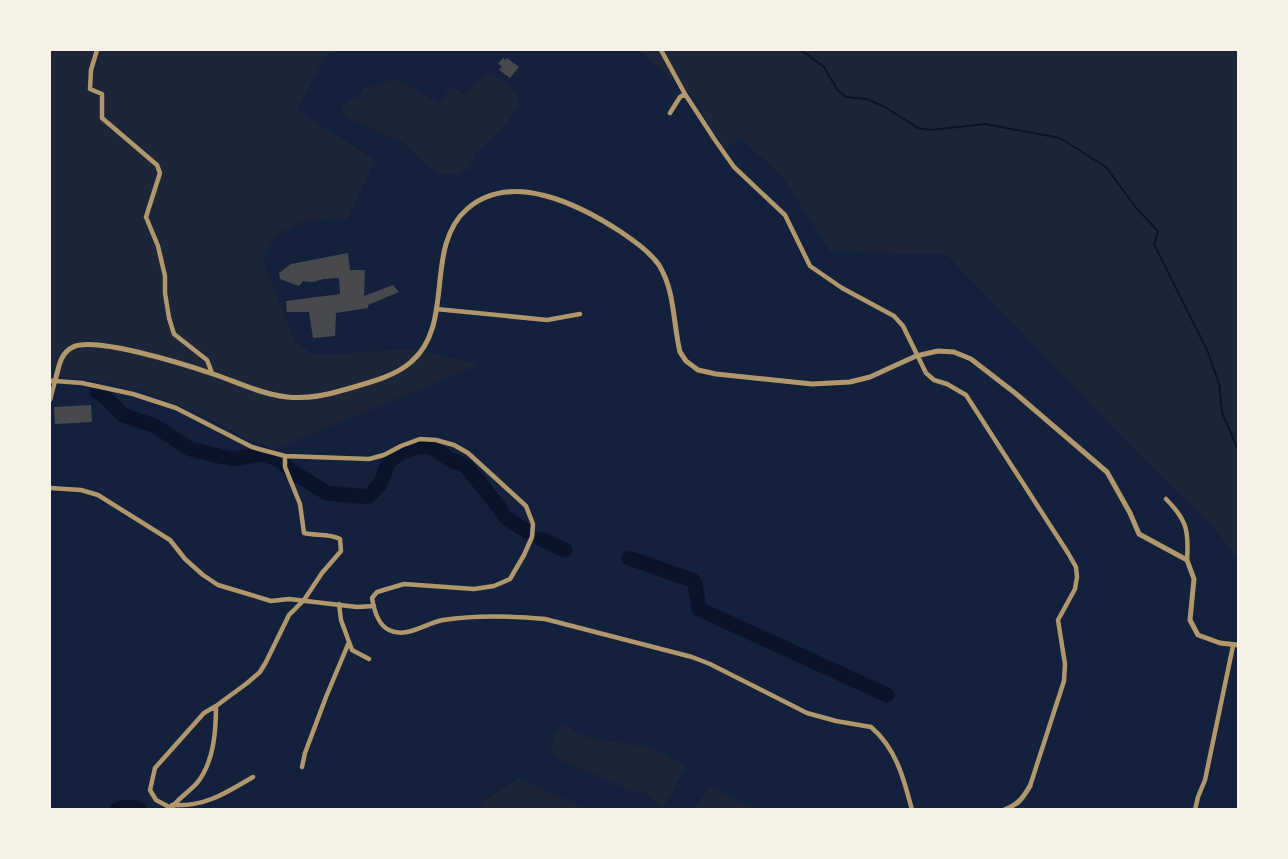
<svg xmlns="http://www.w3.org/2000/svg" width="1288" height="859" font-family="'DejaVu Sans',sans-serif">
<rect width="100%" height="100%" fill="#14213d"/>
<path fill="#1d2539" d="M 50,50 L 335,50 L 326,55 L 297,110 L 375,160 L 347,219 L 305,221 L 276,235 L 263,261 L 295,342 L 315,355 L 414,349 L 479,365 L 275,449 L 244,438 L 202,415 L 145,392 L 96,380 L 50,376 Z
M 638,50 L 1238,50 L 1238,559 L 1210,523 L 1139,454 L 947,255 L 830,251 L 782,176 L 740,138 L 725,149 L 705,118 L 695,98 Z
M 488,73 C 502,78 516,89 520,104 L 506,124 L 484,147 L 476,152 L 470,168 L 457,175 L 443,174 L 429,167 L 402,142 L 347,117 L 341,112 C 343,104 350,99 358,98 L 363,88 L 378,86 L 393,79 L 405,84 L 440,104 L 451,86 L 465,95 L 482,76 Z
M 565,724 C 586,744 618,740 645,747 C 660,751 674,758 686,767 L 663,808 L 646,793 L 632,791 L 557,758 L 552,752 C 552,739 553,731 565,724 Z
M 519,778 L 586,809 L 485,809 L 480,804 Z
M 709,787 L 758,809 L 694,809 Z"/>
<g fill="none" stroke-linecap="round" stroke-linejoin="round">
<path stroke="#0b132b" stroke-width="2" d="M 801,50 L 824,67 L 837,89 L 846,97 L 867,99 L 885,107 L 918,128 L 930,130 L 985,124 L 1060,138 L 1106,167 L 1137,209 L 1158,231 L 1154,244 L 1208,352 L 1219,384 L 1222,412 L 1238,450"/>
<path stroke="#0b132b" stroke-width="15" d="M 97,392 L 104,396 L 123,415 L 155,426 L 190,449 L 232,459 L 262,454 L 280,460 L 291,471 L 327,493 L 368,497 L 380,484 L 389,462 L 400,453 L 415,447 L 430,446 L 451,460 L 466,466 L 499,507 L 505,517 L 526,531
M 541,539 L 565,550
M 629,558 L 692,580 L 695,584 L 699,609 L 887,695
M 117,810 C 123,806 134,806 140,810"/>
</g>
<path fill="#48494c" d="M 503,58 L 505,60 L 507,58 L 519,67 L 510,78 L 499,70 L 502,66 L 498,64 Z
M 348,253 L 350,270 L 365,270 L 364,296 L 393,285 L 399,292 L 368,305 L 368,308 L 336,313 L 335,336 L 313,338 L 309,312 L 287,312 L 286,301 L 340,294 L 339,278 L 323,279 L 314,282 L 303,281 L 299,286 L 280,279 L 279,273 L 291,264 Z
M 91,405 L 92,422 L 55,424 L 54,407 Z"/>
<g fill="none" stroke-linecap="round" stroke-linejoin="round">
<path stroke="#b1986c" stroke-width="4.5" d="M 97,50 L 91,70 L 90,89 L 102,94 L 102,118 L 157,165 L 160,173 L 146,217 L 158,246 L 165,276 L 165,293 L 169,318 L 174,334 L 207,360 L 212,373
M 661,50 L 685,94
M 670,113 L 680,97 L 685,94 L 715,140 L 734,167 L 785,215 L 810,266 L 842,288 L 894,316 L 903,326 L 926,373 L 934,380 L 947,384 L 966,395 L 1068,553 L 1076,567 L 1077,577 L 1075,589 L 1058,620 L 1065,664 L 1064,681 L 1030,786
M 436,309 L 547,320 L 580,314
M 50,400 L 55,381 L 82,383 L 133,394 L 176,408 L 252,447 L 285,456 L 369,459 L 384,455 L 401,446 L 420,439 L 436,440 L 454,445 L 468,453 L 526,506 L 533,524 L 532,537 L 524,555 L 510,579 L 494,586 L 474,589 L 404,584 L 377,592 L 372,598 C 374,610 378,625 389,630 C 406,639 426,623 443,620 C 476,615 512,616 545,619 L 692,657 L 710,664 L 807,713 L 836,721 L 871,727 C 896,748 904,779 912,810
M 50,488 L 81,490 L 98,495 L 170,540 L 185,559 L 203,575 L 218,585 L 271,601 L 289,599 L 357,607 L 374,606
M 1166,499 C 1187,520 1189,531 1187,560
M 339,604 L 341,620 L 352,650 L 369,659
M 302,767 L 305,753 L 326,697 L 349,642
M 172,805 C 205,807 226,793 253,777
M 171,808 L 156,800 L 150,790 L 155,768 L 204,713 L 216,706
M 170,810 C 177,799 188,793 197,783 C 214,762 216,731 216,706 L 246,684 L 260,672 L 266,662 L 289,615 L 304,600 L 322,573 L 341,551 L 340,539 C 329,533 315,536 304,533 L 300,504 L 285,467 L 285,456
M 1195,810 L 1198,797 L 1205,780 L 1233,646"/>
<path stroke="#b1986c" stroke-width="5" d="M 50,381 L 55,381 C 59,368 59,354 73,347 C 95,336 187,365 213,374 C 237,382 261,394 287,397 C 305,399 323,396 340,391 C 363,384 393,378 411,362 C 456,324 423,248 467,209 C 511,170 580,205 621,232 C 634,241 650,252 659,265 C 675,291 673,323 680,352 L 686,361 L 698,370 L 716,374 L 812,384 L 850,382 L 870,377 L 916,356 L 938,351 L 954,352 L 971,359 L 1015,393 L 1107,472 L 1130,513 L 1139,534 L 1187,560 L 1194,579 L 1190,620 L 1198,635 L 1220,643 L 1238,645
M 1004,810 C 1018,805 1023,798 1030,786"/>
</g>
<rect width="1288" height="859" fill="none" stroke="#f6f1e7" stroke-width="102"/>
</svg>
